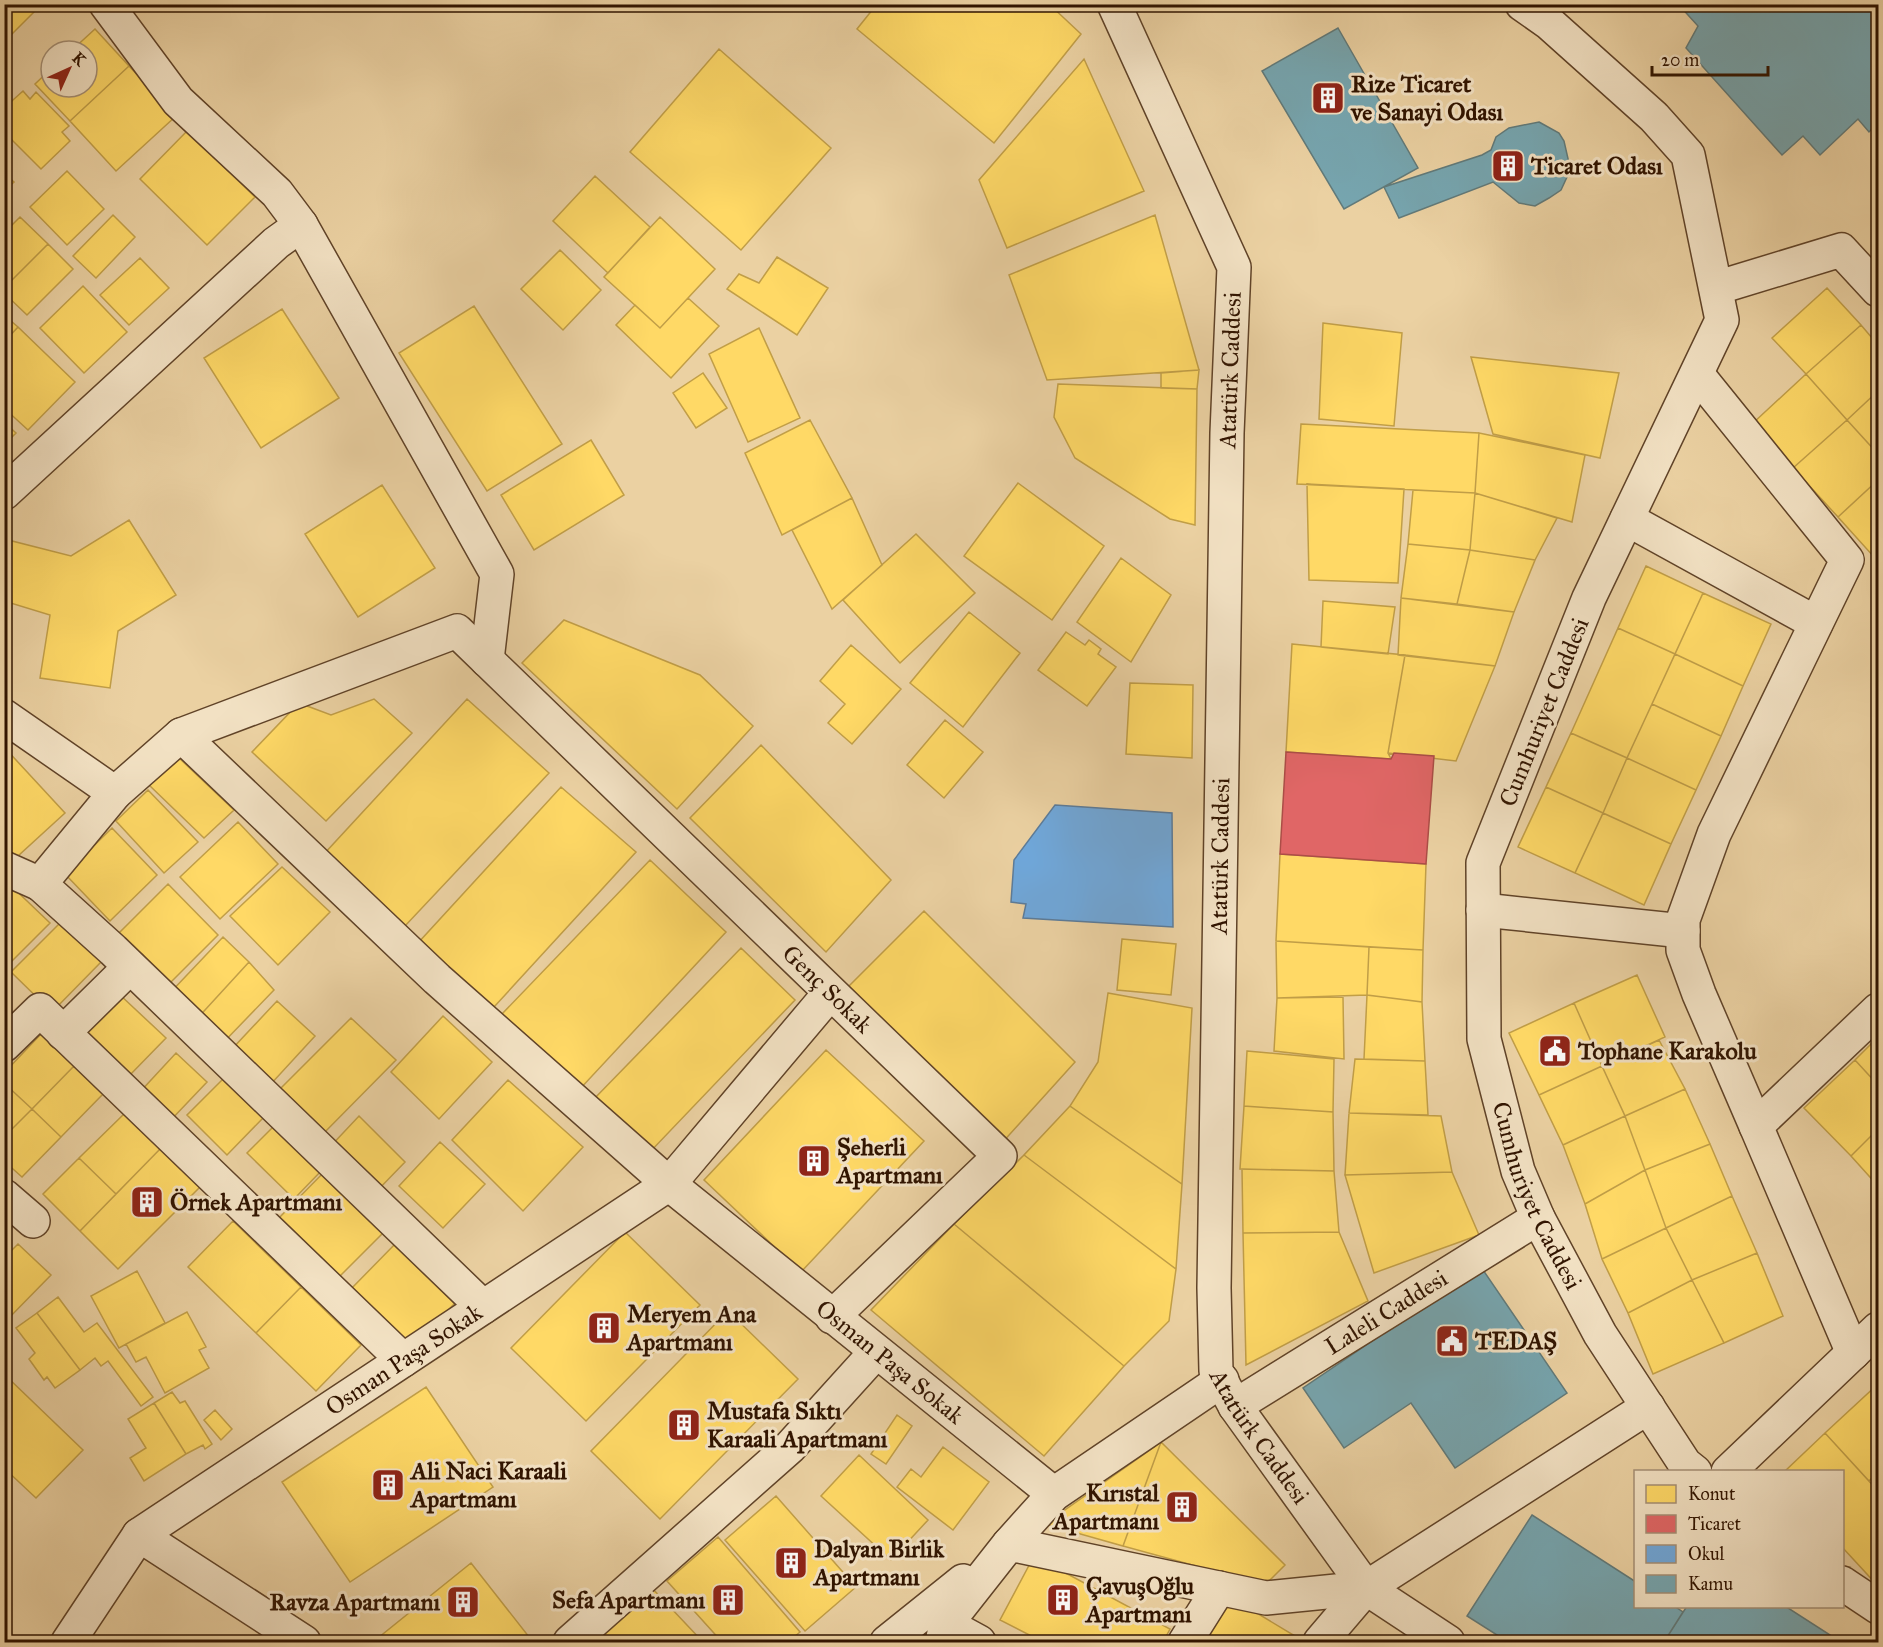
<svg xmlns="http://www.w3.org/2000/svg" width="1883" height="1647" font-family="'IM FELL Great Primer',serif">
<rect width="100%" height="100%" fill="#ebd1a2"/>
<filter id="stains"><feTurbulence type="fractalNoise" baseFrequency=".00333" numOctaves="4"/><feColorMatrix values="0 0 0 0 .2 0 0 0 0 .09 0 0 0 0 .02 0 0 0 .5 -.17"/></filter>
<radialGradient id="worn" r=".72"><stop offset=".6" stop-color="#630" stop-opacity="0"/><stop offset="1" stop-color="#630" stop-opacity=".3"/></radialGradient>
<path fill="#ffd966" stroke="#c19e47" stroke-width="1.5" d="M 4,4 L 42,4 L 10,36 L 4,30 Z
M 877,4 L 1049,4 L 1081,34 L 994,143 L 857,29 Z
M 95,29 L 129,66 L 70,121 L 35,84 L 51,69 L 51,87 L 87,87 L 87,51 L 71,51 Z
M 719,49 L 831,148 L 741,250 L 630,152 Z
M 1084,59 L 1144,191 L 1007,248 L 979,180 Z
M 129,66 L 176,116 L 116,171 L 70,121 Z
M 23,91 L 30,99 L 36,92 L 69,126 L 62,132 L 70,141 L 41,169 L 4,132 L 4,108 Z
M 187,131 L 255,197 L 207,245 L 140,179 Z
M 67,171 L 104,209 L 67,245 L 30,207 Z
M 4,173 L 14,182 L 4,191 Z
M 595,176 L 650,227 L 608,273 L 553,221 Z
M 113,215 L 135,237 L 96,278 L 73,256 Z
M 1155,215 L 1199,370 L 1047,380 L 1009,275 Z
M 20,217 L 48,244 L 4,288 L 4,233 Z
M 660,217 L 715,269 L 660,328 L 604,277 Z
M 48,244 L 73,269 L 27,315 L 4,293 L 4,288 Z
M 560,250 L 601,290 L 563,330 L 521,289 Z
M 777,257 L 828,288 L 797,335 L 727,289 L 739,274 L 759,283 Z
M 140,258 L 169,288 L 129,325 L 100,295 Z
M 83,286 L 127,332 L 84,373 L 40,328 Z
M 1827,288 L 1861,325 L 1806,374 L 1772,338 Z
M 688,298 L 719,326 L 671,378 L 616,325 L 635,305 L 660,328 Z
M 474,306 L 562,444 L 487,491 L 399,353 Z
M 282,309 L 339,398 L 261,448 L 204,358 Z
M 4,315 L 18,327 L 4,342 Z
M 1323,323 L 1402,333 L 1394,426 L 1319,419 Z
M 1861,325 L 1878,345 L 1878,391 L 1847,420 L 1806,374 Z
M 18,327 L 75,382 L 28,430 L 4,408 L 4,342 Z
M 759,328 L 800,418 L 748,442 L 709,354 Z
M 1471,357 L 1619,373 L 1600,458 L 1493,434 Z
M 1199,370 L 1197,389 L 1161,388 L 1161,373 Z
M 703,373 L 727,408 L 696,428 L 673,393 Z
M 1806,374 L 1847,420 L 1793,468 L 1752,424 Z
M 1058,384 L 1197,389 L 1195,525 L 1170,519 L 1075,458 L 1054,417 Z
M 1878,391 L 1878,454 L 1847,420 Z
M 810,420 L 852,498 L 782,535 L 745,453 Z
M 1847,420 L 1878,454 L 1878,480 L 1838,517 L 1793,468 Z
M 4,422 L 16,433 L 4,445 Z
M 1301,424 L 1479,433 L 1475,493 L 1297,484 Z
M 1479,433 L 1585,455 L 1572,522 L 1475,493 Z
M 591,440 L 624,495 L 534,550 L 501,495 Z
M 1878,480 L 1878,553 L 1874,557 L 1838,517 Z
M 1018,483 L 1104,546 L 1052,620 L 964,556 Z
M 1307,484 L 1404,489 L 1398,583 L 1309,580 Z
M 382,485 L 435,568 L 358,617 L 305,534 Z
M 1413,490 L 1475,493 L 1470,550 L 1408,544 Z
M 1475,493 L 1557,518 L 1535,560 L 1470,550 Z
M 852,498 L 882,565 L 832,609 L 792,530 Z
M 129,520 L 176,595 L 118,631 L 110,688 L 40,678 L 50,615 L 4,601 L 4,551 L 8,540 L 71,556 Z
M 916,534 L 975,593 L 900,663 L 843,600 Z
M 1408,544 L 1470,550 L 1457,604 L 1401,598 Z
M 1470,550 L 1535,560 L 1514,612 L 1457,604 Z
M 1121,558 L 1171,595 L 1131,662 L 1077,622 Z
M 1646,566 L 1703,593 L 1675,654 L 1618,628 Z
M 1703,593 L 1771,624 L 1743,686 L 1675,654 Z
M 1401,598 L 1514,612 L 1495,666 L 1398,655 Z
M 1323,601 L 1395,607 L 1388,654 L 1321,647 Z
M 969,612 L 1020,653 L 963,727 L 910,683 Z
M 564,620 L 700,675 L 753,726 L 677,809 L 522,663 Z
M 1618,628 L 1675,654 L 1627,758 L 1571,733 Z
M 1066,632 L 1085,645 L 1089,640 L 1101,649 L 1098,654 L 1116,667 L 1087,706 L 1038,670 Z
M 1292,644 L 1405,655 L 1388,753 L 1391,759 L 1286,752 Z
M 851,645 L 901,689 L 852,744 L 828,723 L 845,704 L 820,681 Z
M 1675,654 L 1743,686 L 1721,736 L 1652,704 Z
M 1405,655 L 1495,666 L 1456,761 L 1388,753 Z
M 1130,683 L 1193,685 L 1192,758 L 1126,754 Z
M 374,699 L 412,733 L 326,821 L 252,752 L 299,703 L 331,715 Z
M 467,699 L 549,773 L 405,926 L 324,854 Z
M 1652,704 L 1721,736 L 1696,790 L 1627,758 Z
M 945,720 L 983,752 L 944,798 L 907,765 Z
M 1571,733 L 1627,758 L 1603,813 L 1546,787 Z
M 761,745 L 891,880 L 826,952 L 690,818 Z
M 4,747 L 65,813 L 7,866 L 4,864 Z
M 178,757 L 234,810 L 204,838 L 148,784 Z
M 1627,758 L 1696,790 L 1671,844 L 1603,813 Z
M 561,787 L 636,852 L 494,1007 L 418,943 Z
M 1546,787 L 1603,813 L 1575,873 L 1518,847 Z
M 148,790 L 198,842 L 164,873 L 116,821 Z
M 1603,813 L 1671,844 L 1644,905 L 1575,873 Z
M 238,822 L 278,864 L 220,919 L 180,877 Z
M 112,828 L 157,875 L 110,921 L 65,874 Z
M 1280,854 L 1426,864 L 1423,950 L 1276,941 Z
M 650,860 L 726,932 L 579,1090 L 501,1015 Z
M 282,867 L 330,912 L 278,965 L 230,916 Z
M 4,879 L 50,923 L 4,969 Z
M 168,884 L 218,935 L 167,986 L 116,936 Z
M 924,911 L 1075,1062 L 1001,1144 L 846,989 Z
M 62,921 L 102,961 L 52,1012 L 11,972 Z
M 223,937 L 249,962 L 194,1022 L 168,995 Z
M 1122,939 L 1176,944 L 1171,995 L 1117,990 Z
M 1276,941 L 1369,947 L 1367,995 L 1277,998 Z
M 1369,947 L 1423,950 L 1422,1002 L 1367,995 Z
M 741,948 L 795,1000 L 649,1153 L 593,1100 Z
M 249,962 L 274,990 L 219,1047 L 194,1022 Z
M 1637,975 L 1665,1037 L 1602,1066 L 1574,1003 Z
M 1108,993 L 1192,1008 L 1182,1184 L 1070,1106 L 1098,1062 Z
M 119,994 L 166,1038 L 128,1077 L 81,1033 Z
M 1367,995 L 1422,1002 L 1425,1061 L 1364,1059 Z
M 1343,997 L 1344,1059 L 1274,1051 L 1277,998 Z
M 277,1001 L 315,1036 L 270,1085 L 232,1049 Z
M 1574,1003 L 1602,1066 L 1539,1095 L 1509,1033 Z
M 443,1016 L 492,1062 L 439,1119 L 391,1072 Z
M 351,1018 L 396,1060 L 320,1137 L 276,1093 Z
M 41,1034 L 74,1066 L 32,1109 L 4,1083 L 4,1073 Z
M 1878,1037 L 1878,1085 L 1855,1060 Z
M 1659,1040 L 1685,1089 L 1625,1116 L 1602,1066 Z
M 826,1050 L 924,1141 L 801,1272 L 704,1180 Z
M 1247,1051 L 1334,1059 L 1333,1112 L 1244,1106 Z
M 176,1053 L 207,1082 L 169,1122 L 139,1093 Z
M 1355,1059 L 1425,1061 L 1428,1115 L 1349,1113 Z
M 1855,1060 L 1878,1085 L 1878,1129 L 1851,1156 L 1804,1108 Z
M 74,1066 L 103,1094 L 61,1137 L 32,1109 Z
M 1602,1066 L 1625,1116 L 1563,1145 L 1539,1095 Z
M 224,1078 L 263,1118 L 227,1155 L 187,1115 Z
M 508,1080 L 583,1147 L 523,1211 L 452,1140 Z
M 4,1083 L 32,1109 L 4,1137 Z
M 1685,1089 L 1710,1144 L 1645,1170 L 1625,1116 Z
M 1070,1106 L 1182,1184 L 1176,1269 L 1024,1155 Z
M 1244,1106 L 1333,1112 L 1334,1171 L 1240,1169 Z
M 32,1109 L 61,1137 L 22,1177 L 4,1161 L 4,1137 Z
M 126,1112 L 162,1147 L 116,1194 L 79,1158 Z
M 1349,1113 L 1441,1116 L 1452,1172 L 1345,1175 Z
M 359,1116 L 405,1162 L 374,1194 L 328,1149 Z
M 1625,1116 L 1645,1170 L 1585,1204 L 1563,1145 Z
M 277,1123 L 323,1169 L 294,1199 L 247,1153 Z
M 1878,1129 L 1878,1186 L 1851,1156 Z
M 440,1142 L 485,1184 L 443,1228 L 399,1186 Z
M 1710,1144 L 1732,1196 L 1666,1228 L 1645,1170 Z
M 162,1147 L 201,1186 L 118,1269 L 80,1231 Z
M 1024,1155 L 1176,1269 L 1169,1321 L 1124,1366 L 954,1224 Z
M 79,1158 L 116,1194 L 80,1231 L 43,1194 Z
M 327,1169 L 387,1229 L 336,1280 L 277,1220 Z
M 1242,1169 L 1334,1171 L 1339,1232 L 1243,1233 Z
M 1645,1170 L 1666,1228 L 1602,1259 L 1585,1204 Z
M 1452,1172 L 1479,1235 L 1374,1273 L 1345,1175 Z
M 1732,1196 L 1757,1253 L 1692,1280 L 1666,1228 Z
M 233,1221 L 301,1287 L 256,1333 L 188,1267 Z
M 954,1224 L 1124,1366 L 1044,1456 L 871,1310 Z
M 1666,1228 L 1692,1280 L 1628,1313 L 1602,1259 Z
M 625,1232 L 700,1305 L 586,1421 L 511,1348 Z
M 1339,1232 L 1368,1301 L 1246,1365 L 1243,1233 Z
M 396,1243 L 457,1301 L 411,1348 L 350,1290 Z
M 18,1244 L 51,1275 L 4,1323 L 4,1258 Z
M 1757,1253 L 1783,1316 L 1724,1343 L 1692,1280 Z
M 137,1271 L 165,1323 L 119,1348 L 91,1296 Z
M 1692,1280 L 1724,1343 L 1653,1374 L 1628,1313 Z
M 301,1287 L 361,1345 L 316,1391 L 256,1333 Z
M 58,1297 L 84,1332 L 97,1323 L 153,1397 L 141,1406 L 108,1361 L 101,1366 L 95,1358 L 80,1370 L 37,1313 Z
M 728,1311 L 798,1379 L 660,1519 L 591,1451 Z
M 187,1312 L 206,1347 L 199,1350 L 209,1368 L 165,1393 L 146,1357 L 136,1362 L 126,1344 Z
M 37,1313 L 80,1370 L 55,1388 L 47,1377 L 44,1380 L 29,1359 L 35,1353 L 16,1328 Z
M 4,1374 L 83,1450 L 36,1498 L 4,1468 Z
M 1878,1384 L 1878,1472 L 1869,1481 L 1825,1433 Z
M 426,1387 L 493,1487 L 350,1582 L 282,1482 Z
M 172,1392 L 180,1403 L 185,1401 L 212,1444 L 205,1449 L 203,1445 L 186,1454 L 154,1403 Z
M 154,1403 L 186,1454 L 144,1481 L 130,1458 L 146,1448 L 128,1419 Z
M 215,1410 L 232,1429 L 221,1440 L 204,1420 Z
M 897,1415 L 912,1426 L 886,1464 L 871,1454 Z
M 1825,1433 L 1878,1491 L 1878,1586 L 1842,1547 L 1842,1472 L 1784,1472 Z
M 1161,1442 L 1285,1565 L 1265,1585 L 1123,1546 Z
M 1161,1442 L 1123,1546 L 1045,1524 L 1143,1455 Z
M 943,1447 L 989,1482 L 953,1530 L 897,1487 L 911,1469 L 921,1477 Z
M 859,1455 L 928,1520 L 891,1560 L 821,1496 Z
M 1878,1472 L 1878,1491 L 1869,1481 Z
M 776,1496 L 856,1587 L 805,1631 L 725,1540 Z
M 718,1537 L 800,1632 L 788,1642 L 722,1642 L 667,1581 Z
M 1034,1556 L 1170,1629 L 1163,1642 L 1043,1642 L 1000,1620 Z
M 471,1563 L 533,1642 L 373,1642 Z
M 651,1587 L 703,1642 L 590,1642 Z
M 1230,1597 L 1295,1636 L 1291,1642 L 1203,1642 Z"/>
<path fill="#e06666" stroke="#ac4d47" stroke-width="1.5" d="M 1286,752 L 1391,759 L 1394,753 L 1434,756 L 1426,864 L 1280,854 Z"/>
<path fill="#6fa8dc" stroke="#5c7c9a" stroke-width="1.5" d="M 1055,805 L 1172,813 L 1173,927 L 1023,918 L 1026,904 L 1011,902 L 1014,860 Z"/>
<path fill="#76a5af" stroke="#617a7a" stroke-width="1.5" d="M 1678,4 L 1878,4 L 1878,123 L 1869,132 L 1858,119 L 1820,155 L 1803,136 L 1782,155 L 1686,48 L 1698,26 Z
M 1338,28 L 1418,168 L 1344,209 L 1262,71 Z
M 1539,122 L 1559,133 L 1564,141 L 1569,163 L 1567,177 L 1561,190 L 1549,198 L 1535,206 L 1519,203 L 1493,182 L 1399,218 L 1384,187 L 1482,155 L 1491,150 L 1496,137 L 1509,128 Z
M 1481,1267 L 1567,1393 L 1455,1468 L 1411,1403 L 1344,1448 L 1303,1388 Z
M 1532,1515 L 1636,1582 L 1636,1606 L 1674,1606 L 1683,1612 L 1664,1642 L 1508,1642 L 1467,1616 Z
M 1687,1606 L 1785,1606 L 1841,1642 L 1664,1642 Z"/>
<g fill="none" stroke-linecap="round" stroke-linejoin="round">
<defs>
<g id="minor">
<path id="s1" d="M 1114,4 L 1234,267 L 1227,433 L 1214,1288 L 1216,1371 L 1235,1406 L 1366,1588 L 1448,1642"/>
<path id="s2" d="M 1522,4 L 1549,23 L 1654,117 L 1688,155 L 1722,320 L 1589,598 L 1483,863 L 1484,1039 L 1518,1171 L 1538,1218 L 1600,1334 L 1685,1464 L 1695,1472"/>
<path d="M 301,225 L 497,574 L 487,660"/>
<path d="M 1716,288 L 1841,250 L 1878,290"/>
<path d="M 1697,374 L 1847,560 L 1714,834 L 1683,920 L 1683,950 L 1699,994 L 1756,1126"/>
<path d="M 4,493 L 276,243 L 301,225 L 277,193 L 178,101 L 106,4"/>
<path d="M 1627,519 L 1816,623"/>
<path id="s3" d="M 4,716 L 115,793 L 181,735 L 437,979 L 669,1184 L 1054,1494"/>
<path id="s4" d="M 181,735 L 457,631 L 1000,1156 L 832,1317"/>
<path d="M 115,793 L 40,884 L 113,950 L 483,1307"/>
<path d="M 4,868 L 40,884"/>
<path d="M 1483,910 L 1683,931"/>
<path d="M 63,1033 L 130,967"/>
<path d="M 4,1045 L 40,1010 L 403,1360"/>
<path d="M 4,1196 L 33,1221"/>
<path d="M 1853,1353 L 1756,1126 L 1878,1010"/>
<path id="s5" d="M 1235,1406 L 1538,1218"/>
<path d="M 1728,1472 L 1878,1329"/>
<path d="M 139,1535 L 304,1642"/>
<path d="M 1009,1544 L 1266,1598 L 1366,1588 L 1648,1407"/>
<path d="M 1842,1583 L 1878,1607"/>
<path d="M 946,1624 L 979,1642"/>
<path id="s6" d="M 68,1642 L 139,1535 L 669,1184 L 830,993"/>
<path d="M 570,1642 L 790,1447 L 876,1352"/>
<path d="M 887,1642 L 963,1581"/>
<path d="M 942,1642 L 946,1624 L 1009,1544 L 1054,1494 L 1222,1380"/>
<path d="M 1185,1642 L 1219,1588"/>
<path d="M 1320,1642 L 1366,1588"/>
</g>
</defs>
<use href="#minor" stroke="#604328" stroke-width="36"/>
<use href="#minor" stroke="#f2e1c3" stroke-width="33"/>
</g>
<defs>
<symbol id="building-square" viewBox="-11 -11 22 22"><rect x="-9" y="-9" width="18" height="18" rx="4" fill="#8f2418" stroke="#f2e1c3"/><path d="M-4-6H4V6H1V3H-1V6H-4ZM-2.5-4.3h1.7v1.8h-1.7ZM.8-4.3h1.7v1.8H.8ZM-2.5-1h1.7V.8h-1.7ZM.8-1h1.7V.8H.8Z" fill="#fff"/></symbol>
<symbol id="civic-square" viewBox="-11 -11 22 22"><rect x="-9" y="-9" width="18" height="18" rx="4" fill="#8f2418" stroke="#f2e1c3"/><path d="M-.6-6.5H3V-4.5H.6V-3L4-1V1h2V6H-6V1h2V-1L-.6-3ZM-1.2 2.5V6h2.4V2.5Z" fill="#fff"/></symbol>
</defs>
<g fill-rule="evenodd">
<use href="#building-square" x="1309" y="79" width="38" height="38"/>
<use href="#building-square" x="1489" y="147" width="38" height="38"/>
<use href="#civic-square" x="1536" y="1032" width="38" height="38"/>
<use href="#building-square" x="795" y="1142" width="38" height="38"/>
<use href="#building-square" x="128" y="1183" width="38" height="38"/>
<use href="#building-square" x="585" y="1309" width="38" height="38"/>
<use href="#civic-square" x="1433" y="1322" width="38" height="38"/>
<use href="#building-square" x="665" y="1406" width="38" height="38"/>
<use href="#building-square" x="369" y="1466" width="38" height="38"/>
<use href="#building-square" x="1163" y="1488" width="38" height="38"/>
<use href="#building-square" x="772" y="1544" width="38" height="38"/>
<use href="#building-square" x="709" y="1581" width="38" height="38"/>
<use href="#building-square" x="1044" y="1581" width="38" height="38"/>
<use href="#building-square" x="444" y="1583" width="38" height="38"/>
</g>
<g text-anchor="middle" stroke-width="6" stroke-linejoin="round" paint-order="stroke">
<g font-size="24" font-weight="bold" fill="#311400" stroke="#f2e1c3" text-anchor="start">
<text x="1351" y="92">Rize Ticaret<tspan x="1351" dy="28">ve Sanayi Odası</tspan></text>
<text x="1531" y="174">Ticaret Odası</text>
<text x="1578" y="1059">Tophane Karakolu</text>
<text x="837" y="1155">Şeherli<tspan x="837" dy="28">Apartmanı</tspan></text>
<text x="170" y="1210">Örnek Apartmanı</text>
<text x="627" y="1322">Meryem Ana<tspan x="627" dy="28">Apartmanı</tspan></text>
<text x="1475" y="1349">TEDAŞ</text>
<text x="707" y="1419">Mustafa Sıktı<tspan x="707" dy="28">Karaali Apartmanı</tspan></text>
<text x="411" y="1479">Ali Naci Karaali<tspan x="411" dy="28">Apartmanı</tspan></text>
<text x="1159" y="1501" text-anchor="end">Kırıstal<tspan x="1159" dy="28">Apartmanı</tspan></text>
<text x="814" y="1557">Dalyan Birlik<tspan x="814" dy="28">Apartmanı</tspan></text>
<text x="1086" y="1594">ÇavuşOğlu<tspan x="1086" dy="28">Apartmanı</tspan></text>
<text x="705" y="1608" text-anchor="end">Sefa Apartmanı</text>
<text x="440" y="1610" text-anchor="end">Ravza Apartmanı</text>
</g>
<g font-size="24" fill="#311400" stroke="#f2e1c3">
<text transform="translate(1230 370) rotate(-88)" y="8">Atatürk Caddesi</text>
<text transform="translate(1544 712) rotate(-68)" y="8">Cumhuriyet Caddesi</text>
<text transform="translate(1220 856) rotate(-89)" y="8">Atatürk Caddesi</text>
<text dy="8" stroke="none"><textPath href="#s4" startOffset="810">Genç Sokak</textPath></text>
<text dy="8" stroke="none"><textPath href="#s2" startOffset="1329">Cumhuriyet Caddesi</textPath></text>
<text dy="8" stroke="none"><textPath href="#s5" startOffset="178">Laleli Caddesi</textPath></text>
<text dy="8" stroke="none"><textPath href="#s6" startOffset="446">Osman Paşa Sokak</textPath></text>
<text dy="8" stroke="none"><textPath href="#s3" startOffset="1170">Osman Paşa Sokak</textPath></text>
<text dy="8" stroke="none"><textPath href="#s1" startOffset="1472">Atatürk Caddesi</textPath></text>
</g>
</g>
<rect width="1883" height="1647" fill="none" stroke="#ebd1a2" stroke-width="24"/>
<rect x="6" y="6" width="1871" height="1635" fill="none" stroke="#311400" stroke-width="3"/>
<rect x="12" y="12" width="1859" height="1623" fill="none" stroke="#311400" stroke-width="1.5"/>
<rect x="1634" y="1470" width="210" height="138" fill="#f2e1c3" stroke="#a58f75" stroke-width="1.5"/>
<rect x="1646" y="1485" width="30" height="18" fill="#ffd966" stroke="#a58f75" stroke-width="1.5"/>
<text x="1688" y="1500" font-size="18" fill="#311400">Konut</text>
<rect x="1646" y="1515" width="30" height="18" fill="#e06666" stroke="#a58f75" stroke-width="1.5"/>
<text x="1688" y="1530" font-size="18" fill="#311400">Ticaret</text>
<rect x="1646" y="1545" width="30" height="18" fill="#6fa8dc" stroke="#a58f75" stroke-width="1.5"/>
<text x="1688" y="1560" font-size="18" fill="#311400">Okul</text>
<rect x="1646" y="1575" width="30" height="18" fill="#76a5af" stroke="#a58f75" stroke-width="1.5"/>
<text x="1688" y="1590" font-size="18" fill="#311400">Kamu</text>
<g transform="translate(69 69) rotate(45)"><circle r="28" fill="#f2e1c3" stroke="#a58f75" stroke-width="1.5"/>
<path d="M0-4.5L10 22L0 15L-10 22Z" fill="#8f2418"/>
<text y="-9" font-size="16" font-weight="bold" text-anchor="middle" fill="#311400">K</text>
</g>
<path d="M1652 66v9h116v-9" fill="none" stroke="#311400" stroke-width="3"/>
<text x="1661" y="66" font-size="18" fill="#311400" stroke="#f2e1c3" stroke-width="4.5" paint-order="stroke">20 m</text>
<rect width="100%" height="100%" filter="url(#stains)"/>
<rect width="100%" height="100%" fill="url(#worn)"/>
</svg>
